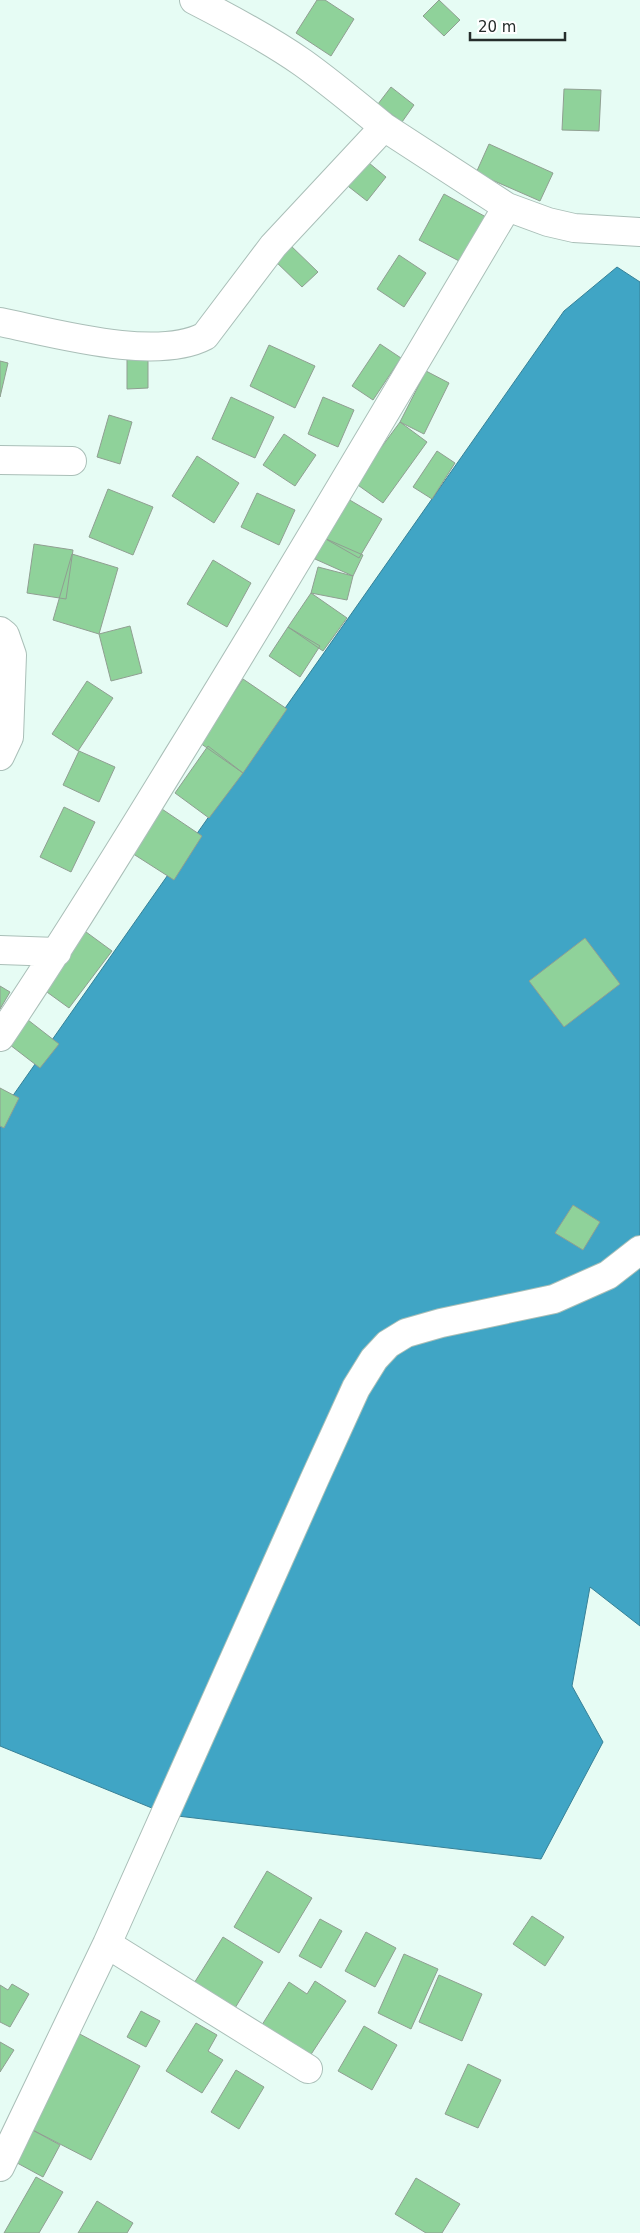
<svg xmlns="http://www.w3.org/2000/svg" width="640" height="2233" font-family="'DejaVu Sans',sans-serif">
<rect width="100%" height="100%" fill="#e6fcf4"/>
<path fill="#40a5c5" stroke="#388197" d="M 617,267 L 640,282 L 640,1626 L 590,1587 L 572,1686 L 603,1742 L 541,1859 L 169,1815 L 0,1746 L 0,1114 L 564,311 Z"/>
<path fill="#8fd29a" stroke="#909f92" d="M 317,0 L 325,0 L 354,19 L 331,56 L 296,33 Z
M 439,0 L 460,20 L 444,36 L 423,16 Z
M 391,87 L 414,105 L 402,122 L 378,104 Z
M 564,89 L 601,90 L 599,131 L 562,130 Z
M 489,144 L 553,173 L 540,201 L 476,173 Z
M 363,158 L 386,177 L 367,201 L 344,183 Z
M 444,194 L 486,217 L 461,262 L 419,240 Z
M 288,243 L 318,272 L 302,287 L 273,259 Z
M 399,255 L 426,273 L 404,307 L 377,289 Z
M 380,344 L 401,358 L 373,400 L 352,386 Z
M 269,345 L 315,366 L 295,408 L 250,386 Z
M 127,355 L 148,355 L 148,388 L 127,389 Z
M 0,361 L 8,363 L 0,397 Z
M 426,371 L 449,383 L 424,434 L 400,422 Z
M 231,397 L 274,417 L 255,458 L 212,439 Z
M 323,397 L 354,410 L 338,447 L 308,434 Z
M 109,415 L 132,422 L 120,464 L 97,457 Z
M 400,422 L 427,442 L 383,503 L 355,483 Z
M 284,434 L 316,455 L 295,486 L 263,465 Z
M 437,451 L 455,463 L 432,499 L 413,487 Z
M 197,456 L 239,483 L 214,523 L 172,496 Z
M 108,489 L 153,507 L 133,555 L 89,537 Z
M 257,493 L 295,510 L 279,545 L 241,527 Z
M 348,499 L 382,519 L 359,558 L 324,538 Z
M 324,538 L 363,555 L 353,576 L 315,559 Z
M 34,544 L 73,550 L 66,599 L 27,593 Z
M 72,554 L 118,568 L 99,634 L 53,620 Z
M 213,560 L 251,583 L 227,627 L 187,604 Z
M 318,567 L 353,576 L 347,600 L 311,593 Z
M 311,593 L 347,618 L 323,651 L 288,627 Z
M 130,626 L 142,673 L 111,681 L 99,634 Z
M 288,627 L 320,646 L 300,677 L 269,656 Z
M 243,679 L 287,709 L 243,773 L 200,743 Z
M 87,681 L 113,698 L 78,751 L 52,734 Z
M 208,746 L 243,773 L 209,818 L 175,793 Z
M 79,751 L 115,767 L 99,802 L 63,785 Z
M 153,803 L 202,836 L 174,880 L 124,848 Z
M 64,807 L 95,822 L 71,872 L 40,857 Z
M 82,929 L 112,951 L 69,1008 L 40,987 Z
M 585,938 L 620,984 L 564,1027 L 529,981 Z
M 0,986 L 10,992 L 0,1009 Z
M 19,1013 L 59,1044 L 40,1068 L 1,1038 Z
M 0,1088 L 19,1098 L 4,1128 L 0,1126 Z
M 573,1205 L 600,1222 L 583,1250 L 555,1233 Z
M 267,1871 L 312,1898 L 279,1953 L 234,1927 Z
M 532,1916 L 564,1937 L 545,1966 L 513,1944 Z
M 320,1919 L 342,1931 L 321,1968 L 299,1956 Z
M 366,1932 L 396,1948 L 375,1987 L 345,1971 Z
M 223,1937 L 263,1962 L 232,2013 L 191,1988 Z
M 404,1954 L 438,1969 L 411,2029 L 378,2013 Z
M 439,1975 L 482,1994 L 462,2041 L 419,2022 Z
M 315,1981 L 346,2001 L 308,2059 L 260,2028 L 289,1982 L 307,1994 Z
M 12,1984 L 29,1994 L 10,2027 L 0,2022 L 0,1985 L 8,1990 Z
M 141,2011 L 160,2021 L 146,2047 L 127,2037 Z
M 196,2023 L 217,2035 L 208,2051 L 223,2060 L 202,2093 L 166,2071 Z
M 364,2026 L 397,2045 L 372,2090 L 338,2071 Z
M 74,2031 L 140,2066 L 91,2160 L 25,2126 Z
M 0,2042 L 14,2050 L 0,2072 Z
M 468,2064 L 501,2080 L 478,2128 L 445,2114 Z
M 236,2070 L 264,2087 L 239,2129 L 211,2112 Z
M 25,2126 L 60,2145 L 43,2177 L 8,2158 Z
M 36,2177 L 63,2192 L 39,2233 L 4,2233 Z
M 416,2178 L 460,2204 L 442,2233 L 426,2233 L 395,2214 Z
M 97,2201 L 133,2223 L 127,2233 L 78,2233 Z"/>
<g fill="none" stroke-linecap="round" stroke-linejoin="round">
<defs>
<path id="minor" d="M 194,0 C 231,19 269,39 303,63 C 331,83 357,105 384,127
M 507,207 L 548,222 L 574,228 L 640,232
M 0,322 C 54,333 156,362 205,336 L 273,246 L 384,127 L 507,207 C 398,391 290,575 178,756 C 120,851 62,945 0,1037
M 0,460 L 72,461
M 0,631 L 5,635 L 12,655 L 9,737 L 0,756
M 0,950 L 57,952
M 107,1944 L 308,2069
M 0,2167 L 107,1944 L 315,1478 L 356,1388 L 374,1359 L 388,1344 L 406,1333 L 441,1323 L 554,1299 L 608,1275 L 640,1250"/>
</defs>
<use href="#minor" stroke="#aabfb8" stroke-width="30"/>
<use href="#minor" stroke="#fff" stroke-width="28"/>
</g>
<path d="M470 32v8h95v-8" fill="none" stroke="#252d2b" stroke-width="2.5"/>
<text x="478" y="32" font-size="15" fill="#252d2b" stroke="#ffffff" stroke-width="4" paint-order="stroke">20 m</text>
</svg>
